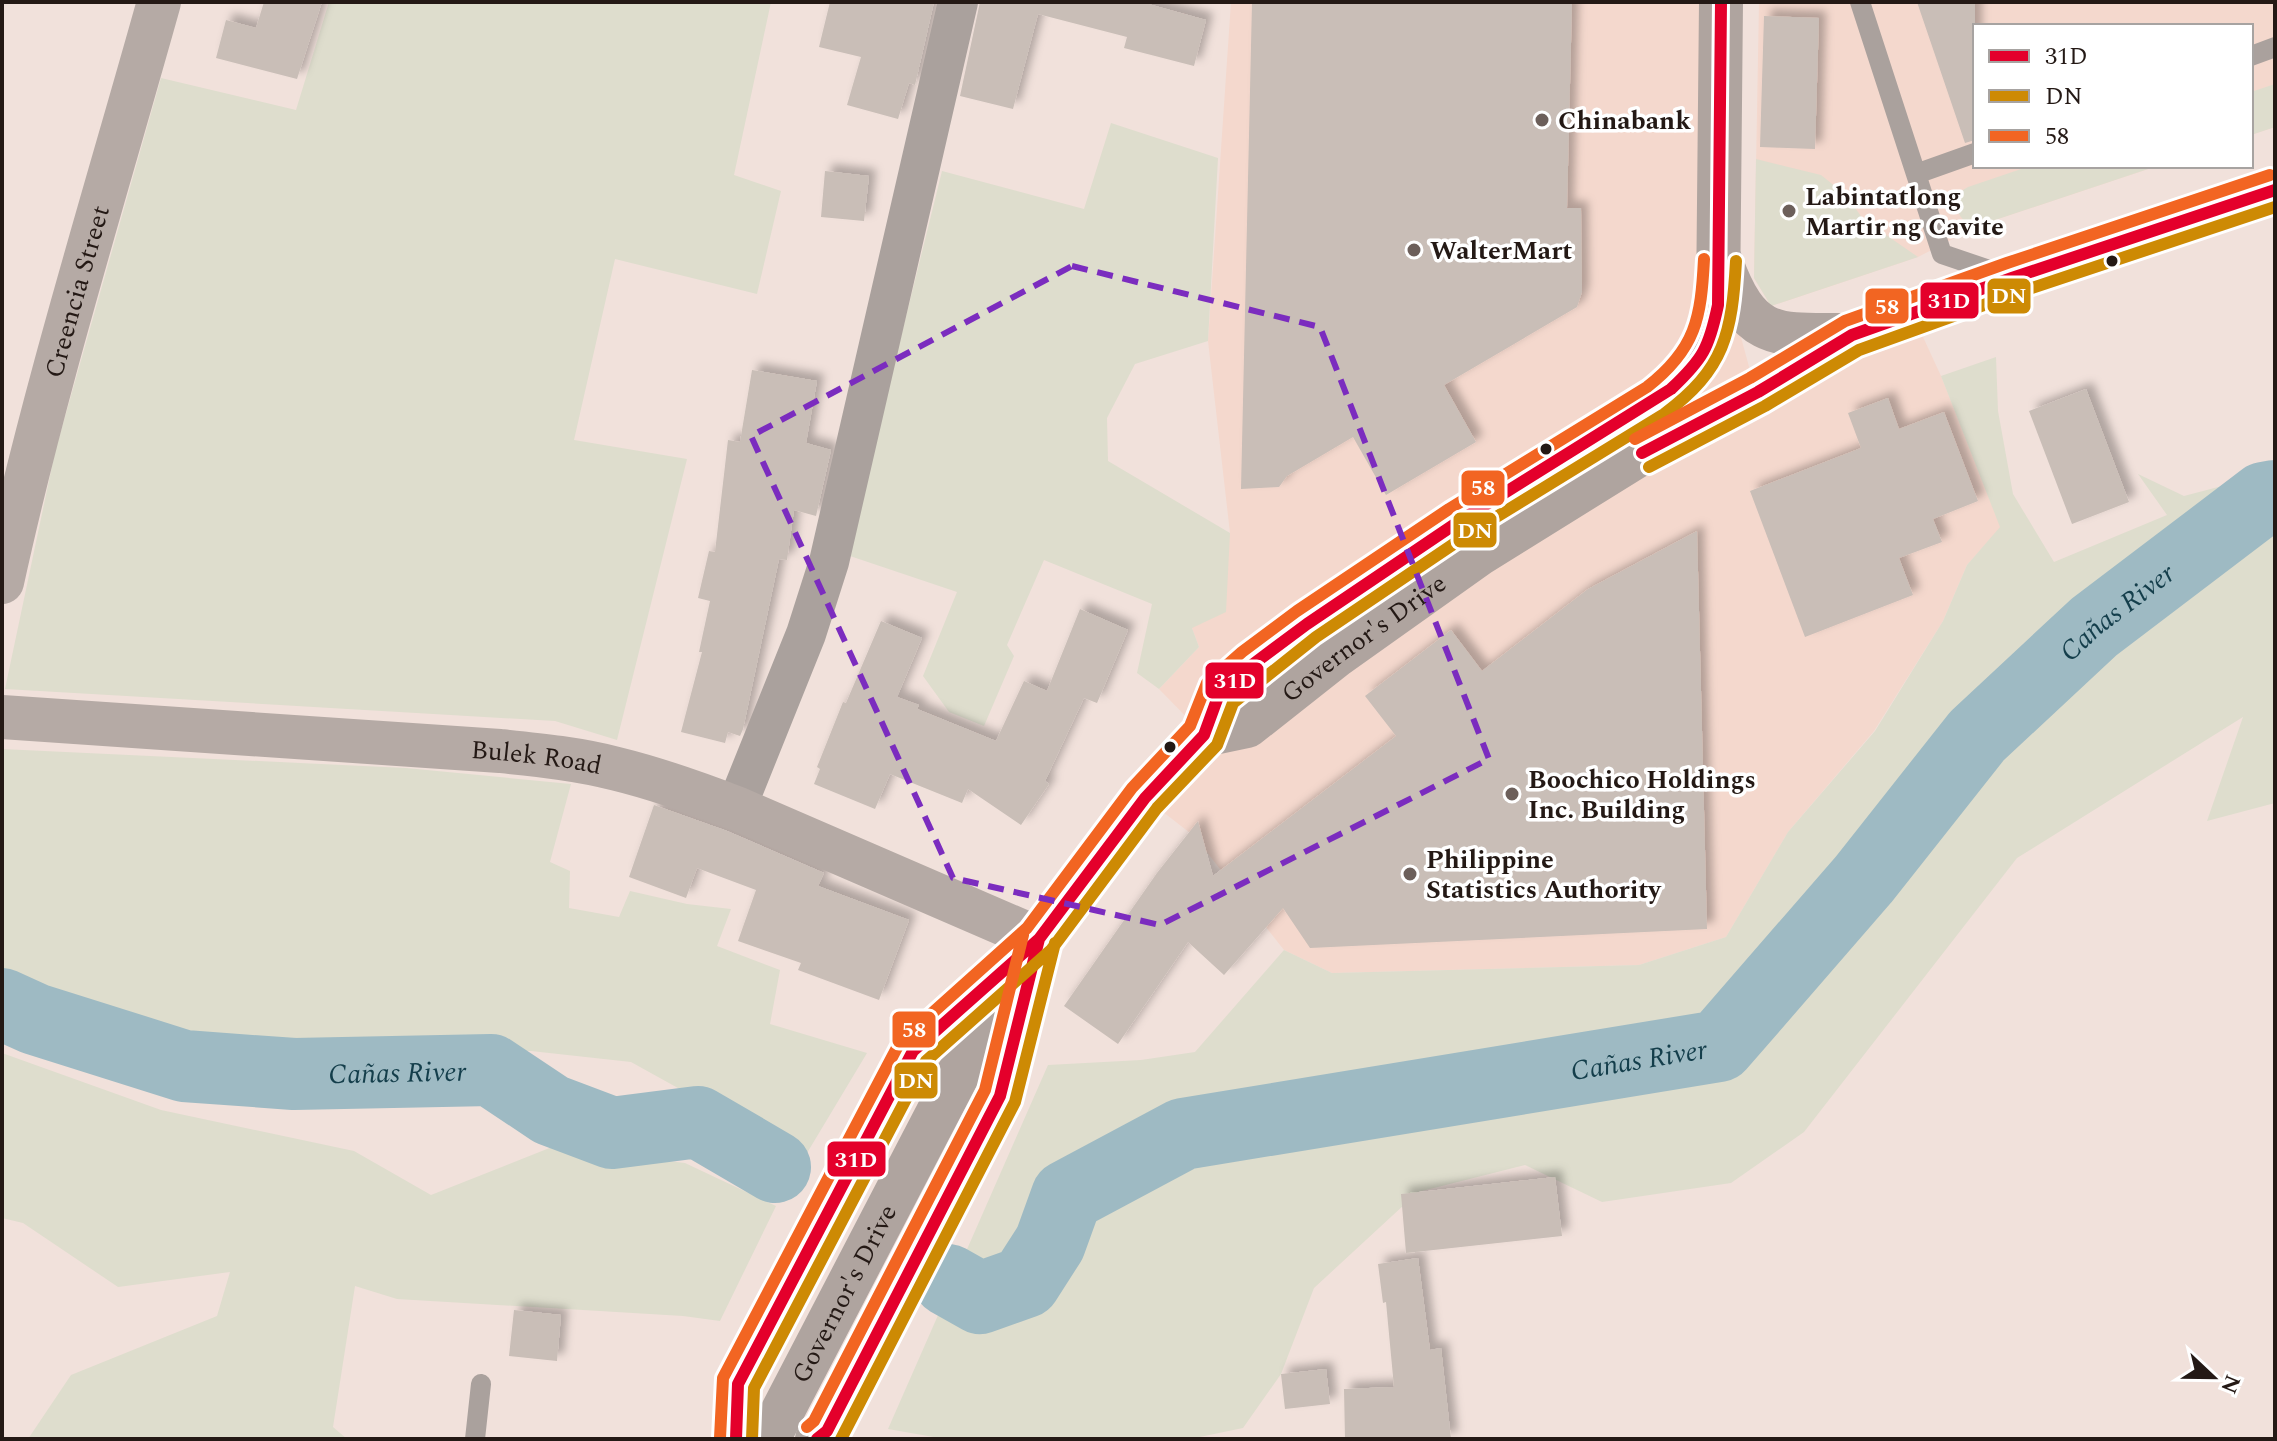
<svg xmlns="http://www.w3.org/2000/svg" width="2277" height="1441" font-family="Spectral,serif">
<defs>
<filter id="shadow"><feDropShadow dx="7" dy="-7" stdDeviation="4" flood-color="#0004"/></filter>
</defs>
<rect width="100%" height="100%" fill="#f1e1db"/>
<path fill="#f4d8cd" d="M 1231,2 L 1723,2 L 1720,260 L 1751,374 L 1912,313 L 1941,376 L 2001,527 L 1967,565 L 1943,621 L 1874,731 L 1788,832 L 1726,937 L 1639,965 L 1332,973 L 1284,950 L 1194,836 L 1145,798 L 1204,735 L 1159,689 L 1199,647 L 1192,628 L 1230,533 L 1208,341 Z
M 1759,2 L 2275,2 L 2275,127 L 2251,135 L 2251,26 L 1975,26 L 1975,166 L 2157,166 L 1980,225 L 1918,257 L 1771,306 L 1754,278 Z"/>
<path fill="#deddcd" d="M 329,2 L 771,2 L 734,175 L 781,191 L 757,294 L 615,259 L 574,440 L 687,459 L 617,740 L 555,721 L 5,689 L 55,452 L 161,78 L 296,110 Z
M 2275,84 L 2275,127 L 2251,135 L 2251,92 Z
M 1111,123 L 1218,158 L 1208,341 L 1135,364 L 1107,418 L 1108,461 L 1230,533 L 1226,612 L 1192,628 L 1199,647 L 1159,689 L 1137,673 L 1152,604 L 1044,560 L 1007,645 L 1014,656 L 984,726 L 949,712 L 923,676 L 957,592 L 847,555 L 942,171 L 1084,209 Z
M 1756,159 L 1821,175 L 1846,195 L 1863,219 L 1918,257 L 1771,306 L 1754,278 Z
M 2030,166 L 2157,166 L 1980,225 C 1964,225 1957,216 1956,201 L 1963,190 L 1968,187 Z
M 1996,357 L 1998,411 L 2013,494 L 2054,562 L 2167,515 L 2138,474 L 2184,496 L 2275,472 L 2275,803 L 2207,821 L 2243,717 L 2017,858 L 1804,1132 L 1731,1183 L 1602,1202 L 1525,1165 L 1418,1192 L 1314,1288 L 1281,1374 L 1243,1428 L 1190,1439 L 945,1439 L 888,1429 L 1048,1065 L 1141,1060 L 1195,1052 L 1284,950 L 1332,973 L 1639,965 L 1726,937 L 1788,832 L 1875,731 L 1943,621 L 1967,565 L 2000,527 L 1941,376 Z
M 2,749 L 406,768 L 571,784 L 550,862 L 570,871 L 569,908 L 619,917 L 630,891 L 687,904 L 731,909 L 717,946 L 780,970 L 770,1024 L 867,1053 L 804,1158 L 631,1062 L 531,1051 L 309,1051 L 186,1046 L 2,977 Z
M 2,1053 L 161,1110 L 354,1151 L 431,1195 L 552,1147 L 685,1163 L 776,1206 L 720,1321 L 683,1316 L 397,1299 L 355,1286 L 333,1427 L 347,1439 L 28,1439 L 71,1375 L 217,1316 L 230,1272 L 118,1287 L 23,1223 L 2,1218 Z"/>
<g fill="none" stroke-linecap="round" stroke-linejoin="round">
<g stroke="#9ebac3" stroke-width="72">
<path id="s1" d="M 2,1004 L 35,1019 L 184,1066 L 294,1074 L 491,1070 L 551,1110 L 612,1133 L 698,1122 L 775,1167"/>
<path id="s2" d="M 948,1280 L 980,1298 L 1025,1282 L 1050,1243 L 1067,1196 L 1183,1134 L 1719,1046 L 1864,879 L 1977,736 L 2094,627 L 2264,498 L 2275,496"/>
</g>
</g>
<path fill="#c9beb7" filter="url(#shadow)" d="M 264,2 L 322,2 L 297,79 L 216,58 L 226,20 L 256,28 Z
M 830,2 L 934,2 L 915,85 L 909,83 L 898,119 L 847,105 L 861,57 L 819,47 Z
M 980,2 L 1141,2 L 1206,20 L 1194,66 L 1124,48 L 1127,37 L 1038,14 L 1013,109 L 960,96 Z
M 1252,2 L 1572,2 L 1567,208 L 1581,208 L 1582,292 L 1577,307 L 1444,385 L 1476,442 L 1386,495 L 1353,437 L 1287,476 L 1279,487 L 1241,489 Z
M 1917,2 L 1975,2 L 1975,140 L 1965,143 Z
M 1764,16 L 1819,18 L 1815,149 L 1760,147 Z
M 825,171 L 869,176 L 864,221 L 821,217 Z
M 752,370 L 817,381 L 806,443 L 831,450 L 816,516 L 794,510 L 787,560 L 779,559 L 743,729 L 740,736 L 728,732 L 725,743 L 681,732 L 702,652 L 699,652 L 710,601 L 698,598 L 709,551 L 715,552 L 728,440 L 740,442 Z
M 2086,389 L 2129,502 L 2072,524 L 2029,411 Z
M 1888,398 L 1899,429 L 1944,412 L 1978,501 L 1933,519 L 1942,542 L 1899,558 L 1913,595 L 1805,637 L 1750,491 L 1861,448 L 1848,413 Z
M 1697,531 L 1707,929 L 1310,948 L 1283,908 L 1224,975 L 1188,942 L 1118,1044 L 1064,1006 L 1157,873 L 1198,821 L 1213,876 L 1396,736 L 1365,696 L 1451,630 L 1482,671 L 1588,589 Z
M 1080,609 L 1128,630 L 1097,703 L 1084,698 L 1045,781 L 1049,784 L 1021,825 L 968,789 L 962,803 L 890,774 L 875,809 L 814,784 L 820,769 L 817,767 L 843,702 L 846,703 L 881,621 L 922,638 L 897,697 L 919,705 L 917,709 L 996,741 L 1024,681 L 1047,691 Z
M 654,805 L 727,831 L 824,873 L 818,886 L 909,920 L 879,1000 L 798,970 L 801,963 L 738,941 L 756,890 L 697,868 L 686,898 L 629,877 Z
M 1555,1177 L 1562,1236 L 1406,1253 L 1401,1194 Z
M 1418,1258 L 1430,1350 L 1441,1348 L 1451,1439 L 1345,1439 L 1344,1389 L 1394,1387 L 1386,1302 L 1383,1303 L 1378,1264 Z
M 514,1310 L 561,1315 L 557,1361 L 509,1356 Z
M 1326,1369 L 1330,1404 L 1285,1409 L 1281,1374 Z"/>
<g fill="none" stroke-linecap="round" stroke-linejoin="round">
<path stroke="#aaa19d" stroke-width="20" d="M 1860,2 L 1942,254 L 2001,274
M 2251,56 L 2275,47
M 1916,174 L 1975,153
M 475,1439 L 481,1384"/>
<path stroke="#aaa19d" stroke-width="40" d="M 736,808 L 806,634 L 829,562 L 958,2"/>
<g stroke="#b5aaa5" stroke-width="44">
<path id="s3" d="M 2,582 C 45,386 105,195 159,2"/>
<path id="s4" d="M 2,717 L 500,751 C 539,755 579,759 617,769 C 658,779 697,793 736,808 L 1039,939"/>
</g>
<g stroke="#afa49f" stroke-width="44">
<path d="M 1721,262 C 1750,342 1776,335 1852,335"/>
<path id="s5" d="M 1204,735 L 1247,726 L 1337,655 L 1479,554 L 1648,449 L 1758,392 L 1852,335 L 2012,278 L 2275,190"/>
<path d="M 736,1439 L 738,1384 L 913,1051 L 1008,967"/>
<path id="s6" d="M 768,1439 L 958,1074 L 1039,939 L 1145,798 L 1204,735 L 1219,694 L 1252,665 L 1307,624 L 1458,522 L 1671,389 C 1699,365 1713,341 1718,305 L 1721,2"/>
<path d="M 817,1439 L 827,1431 L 1000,1096 L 1028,984"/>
</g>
<defs>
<path id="bus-1" d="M 1642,453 L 1758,392 L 1852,335 L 2012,278 L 2275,190
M 736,1439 L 738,1384 L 913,1051 L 1039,939 L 1145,798 L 1204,735 L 1219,694 L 1252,665 L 1307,624 L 1458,522 L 1671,389 C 1703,359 1709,348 1718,305 L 1721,2
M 817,1439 L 827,1431 L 1000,1096 L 1039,939"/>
<path id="bus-2" d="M 1649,467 L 1765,406 L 1859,350 L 2017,293 L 2275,207
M 752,1439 L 754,1388 L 926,1061 L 1051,950 L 1157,808 L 1217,745 L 1233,703 L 1316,637 L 1467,535 L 1664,414 C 1725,369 1732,333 1736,261
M 841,1439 L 1015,1102 L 1055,943"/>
<path id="bus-3" d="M 1635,439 L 1750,378 L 1845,321 L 2007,263 L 2270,175
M 807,1427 L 814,1421 L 985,1090 L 1023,935
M 720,1438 L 723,1378 L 900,1042 L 1027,928 L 1132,788 L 1190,726 L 1207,683 L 1242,652 L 1297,611 L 1449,509 L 1647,387 C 1696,349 1701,318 1704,259"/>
</defs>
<use href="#bus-1" stroke="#fff" stroke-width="18"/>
<use href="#bus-2" stroke="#fff" stroke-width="18"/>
<use href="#bus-3" stroke="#fff" stroke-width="18"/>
<use href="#bus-1" stroke="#e4002b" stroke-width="12"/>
<use href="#bus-2" stroke="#cd8a04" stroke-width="12"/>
<use href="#bus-3" stroke="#f26522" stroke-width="12"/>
</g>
<path fill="none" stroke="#7b2cbf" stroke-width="6" stroke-dasharray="16 10" stroke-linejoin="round" d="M 1072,266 L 1320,327 L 1489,759 L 1160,925 L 953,878 L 751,436 Z"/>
<g fill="#6c5f5a" stroke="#fff" stroke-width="3">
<circle cx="1542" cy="120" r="8"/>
<circle cx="1789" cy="211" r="8"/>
<circle cx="1414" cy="250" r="8"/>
<circle cx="1512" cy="794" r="8"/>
<circle cx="1410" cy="874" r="8"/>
</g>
<g fill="#241915" stroke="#fff" stroke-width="3">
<circle cx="2112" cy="261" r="7"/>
<circle cx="1546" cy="449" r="7"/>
<circle cx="1170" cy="747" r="7"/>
</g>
<g text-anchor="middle" stroke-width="7" stroke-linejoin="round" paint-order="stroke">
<g font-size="26" font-weight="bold" fill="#241915" stroke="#fff" text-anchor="start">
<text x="1558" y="129">Chinabank</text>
<text x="1805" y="205">Labintatlong<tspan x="1805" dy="30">Martir ng Cavite</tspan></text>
<text x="1430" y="259">WalterMart</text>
<text x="1528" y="788">Boochico Holdings<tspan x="1528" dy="30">Inc. Building</tspan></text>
<text x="1426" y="868">Philippine<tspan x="1426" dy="30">Statistics Authority</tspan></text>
</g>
<g font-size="26" fill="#241915" stroke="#fff">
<text dy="9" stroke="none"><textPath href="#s3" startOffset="300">Creencia Street</textPath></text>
<text dy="9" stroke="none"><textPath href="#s5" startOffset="190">Governor's Drive</textPath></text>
<text dy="9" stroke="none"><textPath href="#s4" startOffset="536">Bulek Road</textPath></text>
<text dy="9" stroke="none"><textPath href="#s6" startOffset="164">Governor's Drive</textPath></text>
</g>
<g font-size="28" font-style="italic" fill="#143e4b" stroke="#fff">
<text dy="10" stroke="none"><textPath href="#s2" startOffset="1446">Cañas River</textPath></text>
<text dy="10" stroke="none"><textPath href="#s2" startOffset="774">Cañas River</textPath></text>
<text dy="10" stroke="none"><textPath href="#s1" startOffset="406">Cañas River</textPath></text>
</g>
</g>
<g stroke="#fff" stroke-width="3">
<rect x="1986" y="277" width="46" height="38" rx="8" fill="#cd8a04"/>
<rect x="1919" y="281" width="61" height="39" rx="8" fill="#e4002b"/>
<rect x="1864" y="287" width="46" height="38" rx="8" fill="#f26522"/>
<rect x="1460" y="469" width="46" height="38" rx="8" fill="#f26522"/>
<rect x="1452" y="511" width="46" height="38" rx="8" fill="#cd8a04"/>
<rect x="1204" y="661" width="61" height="39" rx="8" fill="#e4002b"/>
<rect x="891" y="1010" width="46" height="39" rx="8" fill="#f26522"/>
<rect x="893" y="1061" width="46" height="39" rx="8" fill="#cd8a04"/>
<rect x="826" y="1140" width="61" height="38" rx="8" fill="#e4002b"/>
</g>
<g font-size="22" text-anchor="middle" font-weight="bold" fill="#fff">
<text x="2009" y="303">DN</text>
<text x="1949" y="308">31D</text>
<text x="1887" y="314">58</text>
<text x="1483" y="495">58</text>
<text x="1475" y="538">DN</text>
<text x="1235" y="688">31D</text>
<text x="914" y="1037">58</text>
<text x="916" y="1088">DN</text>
<text x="856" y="1167">31D</text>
</g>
<rect width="2277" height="1441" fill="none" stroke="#241915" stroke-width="8"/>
<rect x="1973" y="24" width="280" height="144" fill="#ffffff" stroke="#a7a3a1" stroke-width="2"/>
<rect x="1989" y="50" width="40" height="12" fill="#e4002b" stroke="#a7a3a1" stroke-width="2"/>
<text x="2045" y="64" font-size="24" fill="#241915">31D</text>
<rect x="1989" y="90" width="40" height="12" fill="#cd8a04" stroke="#a7a3a1" stroke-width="2"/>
<text x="2045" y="104" font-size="24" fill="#241915">DN</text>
<rect x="1989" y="130" width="40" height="12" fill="#f26522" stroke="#a7a3a1" stroke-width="2"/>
<text x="2045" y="144" font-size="24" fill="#241915">58</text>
<g transform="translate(2213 1377) rotate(112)" stroke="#ffffff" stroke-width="6" paint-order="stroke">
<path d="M0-6L14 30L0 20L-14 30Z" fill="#241915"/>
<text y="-12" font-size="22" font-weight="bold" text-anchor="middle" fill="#241915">N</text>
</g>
</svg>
